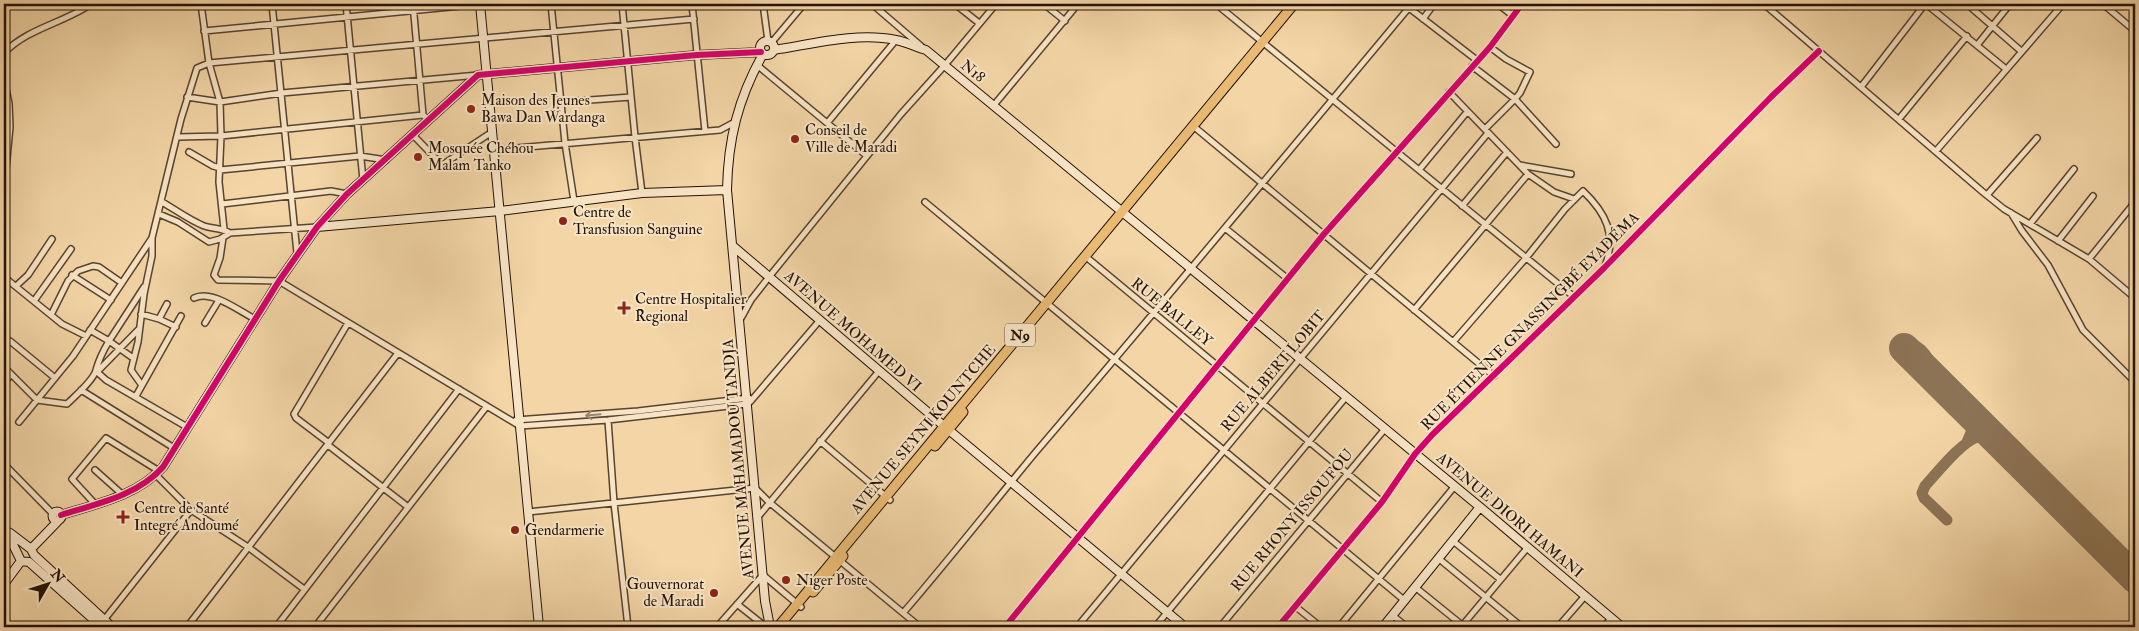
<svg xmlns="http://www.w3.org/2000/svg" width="2139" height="631" font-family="'IM FELL Double Pica',serif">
<rect width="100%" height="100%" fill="#f3d5a6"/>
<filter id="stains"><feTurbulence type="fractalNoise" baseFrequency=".004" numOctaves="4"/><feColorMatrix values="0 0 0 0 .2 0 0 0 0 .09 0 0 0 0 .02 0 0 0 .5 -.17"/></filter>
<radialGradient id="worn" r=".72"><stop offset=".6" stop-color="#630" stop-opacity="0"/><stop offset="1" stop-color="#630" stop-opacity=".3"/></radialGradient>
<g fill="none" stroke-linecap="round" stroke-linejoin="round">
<path stroke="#8c7456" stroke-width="11" d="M 1908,344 C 1927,345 1933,371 1941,385 C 1926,374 1916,373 1902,359 L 1901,353 Z
M 1967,442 L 1972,430 L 1968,411
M 1947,520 L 1924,498 L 1922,493 L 1925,486 C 1937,473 1962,441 1978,437 C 1985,436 1992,438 1998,441"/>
<path stroke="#8c7456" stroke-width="30" d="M 1904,348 L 2135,578"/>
<defs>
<path id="street" d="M 272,4 L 297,253
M 346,4 L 363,180
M 413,4 L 423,115 L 429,120
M 551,4 L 565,143 L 574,201
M 622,4 L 635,137 L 642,193
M 692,4 L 705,131
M 763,4 L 768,41
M 872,4 L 921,46
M 955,4 L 979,23
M 1044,4 L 1065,21
M 1216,4 L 1573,296
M 1404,4 L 1478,61
M 1498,4 L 1512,15
M 1764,4 L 1984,193 L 2004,209 L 2089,259 L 2135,298
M 1926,4 L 2006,69
M 1967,4 L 2021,51
M 2103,4 L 2135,31
M 1423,19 L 1434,4
M 204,31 L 481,4
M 772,42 L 804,4
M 1978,44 L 2010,4
M 4,53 C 28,28 64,23 91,4
M 757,65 L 867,156
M 1472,66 L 1515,99 L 1520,93 L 1530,72 L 1506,59 L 1490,47
M 4,80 L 9,103 L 10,127 L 4,189
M 1861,87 L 1925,4
M 1449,92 L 1528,174 L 1554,192 L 1574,199
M 187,97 L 220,102 L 209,63 L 201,4
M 576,101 L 631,97
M 994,105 L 1078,4
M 1899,119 L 1967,36
M 828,122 L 896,40
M 1192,125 L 1494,376
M 1485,129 L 1515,99 L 1556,144
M 413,135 L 442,165 L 492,132
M 178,137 L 221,136 L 423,115
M 494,150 L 720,130 L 735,122
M 1936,151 L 2063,4
M 189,152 L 213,166 L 220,168
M 1520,165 L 1571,174
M 220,170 L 360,156 L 386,160
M 1419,170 L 1467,112
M 1987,195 L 2037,138
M 925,202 L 1404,600
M 222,204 L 331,191 L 347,194
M 1462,206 L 1507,152
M 2011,213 L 2022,231 L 2048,265 L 2083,330 L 2135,382
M 159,214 L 178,222 L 209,242 L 220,239 L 230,233 C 222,228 213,229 204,226 C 189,220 176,210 162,202
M 2030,224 L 2074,169
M 1225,228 L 1288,279
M 224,229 L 219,182 L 221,136 L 220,102 L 282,93 L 478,75
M 230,233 L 317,227
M 223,238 L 220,258 L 214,275 L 218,280 L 279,281 L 520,426 L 608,420 L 746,404 L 750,402 L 820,320
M 2058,241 L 2093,196
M 1085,256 L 1382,502
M 2089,259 L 2135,202
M 72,275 L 111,300
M 4,277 L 62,324 L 86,336
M 16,286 L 28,275 L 52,239
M 194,298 C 211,289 239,311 255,319
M 34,301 L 71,249
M 1414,310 L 1528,174
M 141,314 L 159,319 L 176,327
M 51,315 L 68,281 L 78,271 L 93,266 L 99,267 L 122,283
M 159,319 L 167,304
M 740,320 L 751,300 L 769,277 L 901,114 L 945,65 L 996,4
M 205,323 L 219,300
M 4,341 L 10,341 L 55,378
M 1453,342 L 1526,258 L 1565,209 L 1583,191 C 1606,213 1617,235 1605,266
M 133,358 L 109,341 L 144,287
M 4,367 L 37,400 L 67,404 C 74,397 94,380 96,370 C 99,359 103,351 109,341 L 90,330
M 96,371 L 106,380 L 187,427
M 97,372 L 138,330
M 4,383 L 11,374
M 141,384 L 131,370 L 138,342 L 144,294 L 152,256 L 152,239
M 81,390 L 174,448
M 136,396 L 181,316
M 516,420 L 638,411 L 749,398
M 608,420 L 614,503 L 628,627
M 19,422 L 73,356 L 152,238 L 181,119 L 197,68 L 209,63 L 694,19
M 820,441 L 890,500
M 329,443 L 296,418 L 294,414 L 348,323
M 328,445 L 408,507
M 4,464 L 53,514
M 95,470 L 123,495
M 156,475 L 191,510 L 248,547 L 304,589
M 95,504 L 72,479 L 106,438 L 159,471
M 528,512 L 755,488 L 769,502 L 920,627
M 757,518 L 879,371
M 1453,541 L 1500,579
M 1438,558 L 1522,627
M 1415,587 L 1462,625
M 737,604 L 766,627
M 1296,607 L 1321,627
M 903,613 C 948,561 991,506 1035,453 C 1162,304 1287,154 1412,4
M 1392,615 L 1407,627
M 104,620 L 191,510
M 187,627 L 398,353
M 276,627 L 459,389
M 315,627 L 487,406
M 717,627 L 763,575 L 801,607
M 1005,627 L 1324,234 L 1490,47 L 1522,4
M 1077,627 L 1488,133
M 1155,627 L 1346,397
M 1220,627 L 1384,430
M 1278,627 L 1382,502 L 1415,454 L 1432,435 L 1604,268 L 1771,97 L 1819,51
M 1339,627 L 1454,487
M 1461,627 L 1528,547
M 1506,627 L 1512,620
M 1558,627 L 1585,596
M 1604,627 L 1611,618"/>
<path id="secondary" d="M 480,4 L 539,627
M760 48a7 7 0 1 1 14 0a7 7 0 1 1-14 0Z
M 774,50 C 813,44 857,32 896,40 C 906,42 916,47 926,50 L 1480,507 L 1622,627
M 763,54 C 738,99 728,139 727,190 L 765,601 L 770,627
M 317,227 L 500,211 L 642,193 L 727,190
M 734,247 L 944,426 L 1185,627
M52.5 516a4.5 4.5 0 1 1 9 0a4.5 4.5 0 1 1-9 0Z
M 61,515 C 96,504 137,496 163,467 L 279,281 L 317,227 L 347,194 L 478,75 L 697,55 L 761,52
M 4,526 L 21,561 L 29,562 L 102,627
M 10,533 L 31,549 L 34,555 L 112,627
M 31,549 L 59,520
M 4,584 L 21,561
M 1383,627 L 1480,507"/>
<path id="highway" d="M 935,446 L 963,412
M 813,592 L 843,556
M 778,627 L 1294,4"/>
</defs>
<use href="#street" stroke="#58432f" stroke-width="8"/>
<use href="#secondary" stroke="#241207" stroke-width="10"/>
<use href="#highway" stroke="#241207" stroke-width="11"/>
<use href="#street" stroke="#f7e4c5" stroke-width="5"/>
<use href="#secondary" stroke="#f7e4c5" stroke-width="8"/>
<use href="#highway" stroke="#eaba73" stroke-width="9"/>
<defs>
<path id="cycleway" d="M 61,515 C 96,504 137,496 163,467 L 279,281 L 317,227 L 347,194 L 478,75 L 697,55 L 761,52
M 1005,627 L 1324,234 L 1490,47 L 1522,4
M 1278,627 L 1382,502 L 1415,454 L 1432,435 L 1604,268 L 1771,97 L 1819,51"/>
</defs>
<use href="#cycleway" stroke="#f7e4c5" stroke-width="9"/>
<use href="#cycleway" stroke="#d6006c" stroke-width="6"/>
</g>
<defs><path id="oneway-shaft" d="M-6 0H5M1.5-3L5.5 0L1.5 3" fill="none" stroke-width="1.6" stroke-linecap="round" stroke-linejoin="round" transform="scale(1.25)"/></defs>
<use stroke="#988670" href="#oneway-shaft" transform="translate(593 415) rotate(175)"/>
<g fill="#8f2418" stroke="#f7e4c5" stroke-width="2">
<circle cx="471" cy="109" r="5"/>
<circle cx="795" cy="139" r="5"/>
<circle cx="418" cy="157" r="5"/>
<circle cx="563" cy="221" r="5"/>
<path d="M621.5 300.5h5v5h5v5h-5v5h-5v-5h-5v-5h5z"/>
<path d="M120.5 509.5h5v5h5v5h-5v5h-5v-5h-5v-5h5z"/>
<circle cx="515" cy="530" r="5"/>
<circle cx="786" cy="580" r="5"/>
<circle cx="714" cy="593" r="5"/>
</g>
<g text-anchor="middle" stroke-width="4" stroke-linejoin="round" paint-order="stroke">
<rect fill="#f7e4c5" stroke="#635140" stroke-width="1" x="1005" y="323.5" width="30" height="23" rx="4"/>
<g font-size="14" font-weight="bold" fill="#241207">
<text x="1020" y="340">N9</text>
</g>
<g font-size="15" fill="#241207" stroke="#f7e4c5">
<text transform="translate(973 71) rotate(39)" y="5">N18</text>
<text transform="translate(1172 312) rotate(39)" y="5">RUE BALLEY</text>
<text transform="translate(1530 321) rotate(-45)" y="5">RUE ÉTIENNE GNASSINGBÉ EYADÉMA</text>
<text transform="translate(853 331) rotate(41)" y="5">AVENUE MOHAMED VI</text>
<text transform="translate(1273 371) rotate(-50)" y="5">RUE ALBERT LOBIT</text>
<text transform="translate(923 429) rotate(-50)" y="5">AVENUE SEYNI KOUNTCHE</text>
<text transform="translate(738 459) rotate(-95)" y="5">AVENUE MAHAMADOU TANDJA</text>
<text transform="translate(1510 515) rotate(40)" y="5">AVENUE DIORI HAMANI</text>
<text transform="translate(1292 520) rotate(-50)" y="5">RUE RHONY ISSOUFOU</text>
</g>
<g font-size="15" fill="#241207" stroke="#f7e4c5" text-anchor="start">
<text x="481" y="105">Maison des Jeunes<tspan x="481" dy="17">Bawa Dan Wardanga</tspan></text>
<text x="805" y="135">Conseil de<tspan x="805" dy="17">Ville de Maradi</tspan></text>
<text x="428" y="153">Mosquée Chéhou<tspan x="428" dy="17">Malam Tanko</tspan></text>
<text x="573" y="217">Centre de<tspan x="573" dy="17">Transfusion Sanguine</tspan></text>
<text x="635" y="304">Centre Hospitalier<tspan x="635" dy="17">Regional</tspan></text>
<text x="134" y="513">Centre de Santé<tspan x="134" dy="17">Integré Andoumé</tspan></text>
<text x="525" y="535">Gendarmerie</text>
<text x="796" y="585">Niger Poste</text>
<text x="704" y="589" text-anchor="end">Gouvernorat<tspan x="704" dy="17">de Maradi</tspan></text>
</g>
</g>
<rect width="2139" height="631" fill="none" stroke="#f3d5a6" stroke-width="20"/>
<rect x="5" y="5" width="2129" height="621" fill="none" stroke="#241207" stroke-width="2.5"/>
<rect x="10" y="10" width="2119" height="611" fill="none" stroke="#241207"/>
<g transform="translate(48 584) rotate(51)" stroke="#f7e4c5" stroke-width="4" paint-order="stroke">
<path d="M0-4L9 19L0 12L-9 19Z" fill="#241207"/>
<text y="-8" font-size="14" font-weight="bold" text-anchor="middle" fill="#241207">N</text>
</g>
<rect width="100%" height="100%" filter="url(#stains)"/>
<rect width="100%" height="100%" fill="url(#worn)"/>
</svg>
